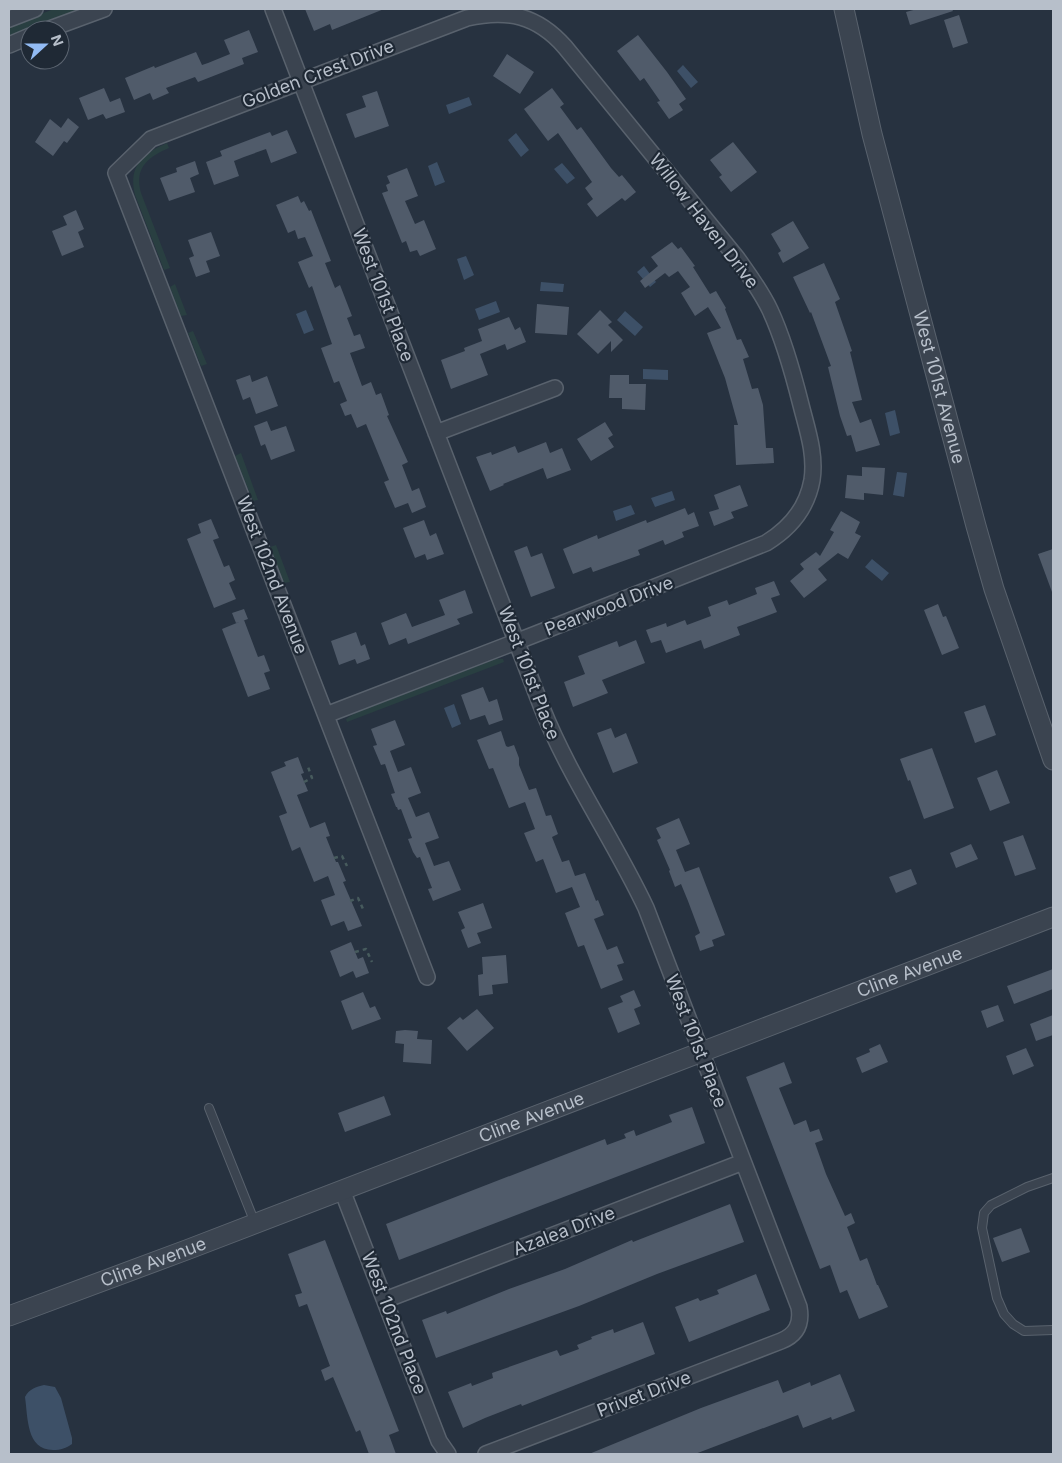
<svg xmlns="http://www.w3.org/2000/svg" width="1062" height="1463" font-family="Inter,sans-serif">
<rect width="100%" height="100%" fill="#273240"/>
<path fill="#293f41" d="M 54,9 L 91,9 L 36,30 L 30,30 L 9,40 L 9,26 Z
M 167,143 L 169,148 C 148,157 134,168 141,193 L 170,268 L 164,270 L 135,195 C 128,167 142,154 167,143 Z
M 175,284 L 187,315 L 181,316 L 170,287 Z
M 193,331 L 207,364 L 201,366 L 188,333 Z
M 241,453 L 258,500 L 253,501 L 235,456 Z
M 276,545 L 290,582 L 284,583 L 270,547 Z
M 496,659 L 503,659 L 504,662 L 347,722 L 346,719 L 355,713 Z"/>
<path fill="#3d5067" d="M 683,65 L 698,82 L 691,88 L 677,71 Z
M 469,97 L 472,105 L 449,114 L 446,105 Z
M 516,133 L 529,150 L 521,157 L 508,140 Z
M 437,162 L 445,182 L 435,186 L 428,166 Z
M 562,163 L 575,178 L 567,184 L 554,169 Z
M 466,256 L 474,275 L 464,280 L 457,259 Z
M 644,266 L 656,282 L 650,287 L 637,272 Z
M 541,282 L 564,284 L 563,292 L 540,291 Z
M 496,301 L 500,312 L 479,320 L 475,309 Z
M 306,310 L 314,330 L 304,334 L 296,314 Z
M 625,311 L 643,327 L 635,336 L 617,320 Z
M 643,369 L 668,370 L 668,380 L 643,379 Z
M 895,410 L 900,433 L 890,436 L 885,413 Z
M 897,472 L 907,473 L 904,497 L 893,495 Z
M 672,491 L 675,500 L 655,507 L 651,498 Z
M 631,505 L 635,514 L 616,521 L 613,511 Z
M 872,559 L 889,573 L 882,581 L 865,567 Z
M 454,704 L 461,724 L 452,728 L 444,708 Z
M 44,1385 L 55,1387 L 61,1398 L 72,1438 L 72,1444 C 66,1448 61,1450 53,1450 C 26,1450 28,1417 25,1397 C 29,1389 36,1387 44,1385 Z"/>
<path fill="#505b6a" d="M 305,9 L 384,9 L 332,30 L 330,24 L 314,31 Z
M 917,9 L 952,9 L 953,11 L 910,25 L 906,12 Z
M 959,15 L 968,43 L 953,48 L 944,20 Z
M 249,30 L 258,52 L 242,58 L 244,64 L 198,82 L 195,77 L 166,88 L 169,93 L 153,100 L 150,93 L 134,100 L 125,78 L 154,66 L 155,68 L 196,52 L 202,65 L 208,63 L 230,54 L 224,40 Z
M 638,35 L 667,72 L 686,99 L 679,104 L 683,110 L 669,119 L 657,102 L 660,101 L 644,78 L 640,81 L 617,51 Z
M 507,54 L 534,72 L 520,94 L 493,76 Z
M 104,88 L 110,102 L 120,98 L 125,112 L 106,119 L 103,114 L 88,120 L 79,98 Z
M 552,88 L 564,104 L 560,107 L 577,130 L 581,127 L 611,168 L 619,177 L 622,175 L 636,192 L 625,201 L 622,198 L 597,217 L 587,204 L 593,199 L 585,188 L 592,182 L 558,133 L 548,141 L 524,109 Z
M 377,91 L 389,126 L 355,138 L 346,114 L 366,107 L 362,96 Z
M 68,118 L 79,127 L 67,143 L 64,141 L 53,156 L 35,142 L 50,119 L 61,128 Z
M 287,130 L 297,153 L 271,163 L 266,149 L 244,157 L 234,161 L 239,176 L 214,185 L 206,162 L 222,156 L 220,151 L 270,132 L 272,136 Z
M 733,142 L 757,172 L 731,192 L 719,177 L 722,175 L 710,160 Z
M 195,161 L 199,174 L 190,178 L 195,192 L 169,201 L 160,178 L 177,172 L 176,168 Z
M 407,168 L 418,196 L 405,201 L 415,224 L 424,220 L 436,249 L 420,256 L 417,250 L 410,252 L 406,241 L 402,243 L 382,193 L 388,191 L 386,185 L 390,183 L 387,176 Z
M 298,196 L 301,203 L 304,201 L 309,211 L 311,210 L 331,261 L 325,263 L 335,288 L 340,285 L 352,316 L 347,318 L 354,336 L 360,334 L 365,348 L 350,353 L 362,386 L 371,382 L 376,395 L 381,393 L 389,415 L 387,416 L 408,462 L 402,465 L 412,491 L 419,488 L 426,507 L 412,513 L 408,503 L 395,508 L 384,482 L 389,480 L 366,424 L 357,428 L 351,414 L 345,416 L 340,404 L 347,401 L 339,381 L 334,383 L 321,348 L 332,344 L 312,286 L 309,288 L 298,262 L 313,256 L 305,237 L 298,239 L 295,230 L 288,233 L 276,205 Z
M 76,210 L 84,229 L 78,232 L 84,247 L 62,256 L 52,231 L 67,225 L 63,216 Z
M 793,221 L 809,248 L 783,263 L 778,253 L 781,251 L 771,234 Z
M 211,232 L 220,256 L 206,261 L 210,272 L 196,277 L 189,258 L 194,256 L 188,240 Z
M 672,242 L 678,249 L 681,247 L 695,266 L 693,267 L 710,294 L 716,291 L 726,308 L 725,309 L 737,340 L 741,339 L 749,357 L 743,359 L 752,389 L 758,388 L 763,405 L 766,448 L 773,448 L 774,463 L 736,465 L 734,425 L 738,425 L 725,378 L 707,333 L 721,328 L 708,307 L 695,316 L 681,293 L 690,287 L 678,271 L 669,277 L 665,273 L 645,288 L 640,281 L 658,266 L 651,257 Z
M 824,263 L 840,299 L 835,302 L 852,351 L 850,352 L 862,400 L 852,402 L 860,423 L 871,419 L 880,445 L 856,452 L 851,435 L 847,436 L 840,416 L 828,367 L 831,366 L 811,312 L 810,313 L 793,277 Z
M 537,304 L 569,307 L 567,335 L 535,333 Z
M 600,310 L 612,322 L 608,325 L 623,340 L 611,352 L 611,341 L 598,354 L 577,334 Z
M 509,317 L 515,330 L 520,327 L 526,342 L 507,350 L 505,344 L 480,354 L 488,375 L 451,389 L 441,360 L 465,351 L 464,348 L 482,341 L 478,329 Z
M 250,375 L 252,382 L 267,376 L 278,406 L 256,414 L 250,397 L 243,400 L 236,380 Z
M 610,375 L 629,375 L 629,384 L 646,384 L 645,410 L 622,409 L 622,398 L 609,398 Z
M 267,421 L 271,431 L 286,426 L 295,451 L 271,460 L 265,444 L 261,446 L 254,426 Z
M 605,422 L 613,435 L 608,438 L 614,447 L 591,461 L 577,439 Z
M 546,442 L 550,453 L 562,448 L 571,470 L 547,479 L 543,468 L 503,484 L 504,485 L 490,491 L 476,457 L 491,452 L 492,455 L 515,446 L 518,453 Z
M 862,467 L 885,468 L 883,495 L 864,493 L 864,500 L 845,498 L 847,475 L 862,476 Z
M 740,485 L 748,506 L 731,512 L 734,518 L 714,526 L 709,512 L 719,509 L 714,495 Z
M 685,508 L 688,515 L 694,512 L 699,526 L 682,532 L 684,537 L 665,545 L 663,540 L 638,550 L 640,555 L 593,572 L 591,567 L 573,574 L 563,549 L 597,535 L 598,539 L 646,520 L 647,523 Z
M 841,511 L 860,522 L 855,533 L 861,536 L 848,559 L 838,553 L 818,569 L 827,580 L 804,598 L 790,581 L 804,569 L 800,564 L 816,552 L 820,556 L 834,532 L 830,530 Z
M 211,519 L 219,538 L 213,540 L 224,567 L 229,565 L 235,580 L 229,583 L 236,599 L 214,608 L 187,539 L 201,533 L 198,524 Z
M 424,520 L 430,536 L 436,533 L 444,554 L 427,560 L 425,554 L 415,558 L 403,528 Z
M 527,546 L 531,557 L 542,553 L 555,588 L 531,597 L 514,551 Z
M 1053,549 L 1053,592 L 1052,592 L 1038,554 Z
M 774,581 L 780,595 L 771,598 L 777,612 L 737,627 L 740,635 L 704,649 L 701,640 L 666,653 L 661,640 L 651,643 L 646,630 L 666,623 L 667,627 L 685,620 L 687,625 L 711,616 L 708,607 L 727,600 L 729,605 L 757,594 L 755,588 Z
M 465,590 L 473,613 L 457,619 L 460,624 L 408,644 L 406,638 L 389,645 L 381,623 L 406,613 L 412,627 L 445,615 L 439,600 Z
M 938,604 L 943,617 L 946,616 L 959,648 L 942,655 L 924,610 Z
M 244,609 L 248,619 L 236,623 L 232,613 Z
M 244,620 L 258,657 L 264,655 L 270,671 L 264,673 L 270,689 L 248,697 L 222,629 Z
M 356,632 L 361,646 L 365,644 L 370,659 L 357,664 L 355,659 L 339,665 L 331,641 Z
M 636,640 L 645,663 L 602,680 L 608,693 L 573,707 L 564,682 L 585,674 L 578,656 L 617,641 L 619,647 Z
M 483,687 L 489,702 L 497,699 L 503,720 L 489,725 L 485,715 L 470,720 L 461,695 Z
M 985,705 L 996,735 L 975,743 L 964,712 Z
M 395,720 L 405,745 L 390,751 L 398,772 L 411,767 L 421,793 L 408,798 L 416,817 L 429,812 L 439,838 L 425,843 L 434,866 L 449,861 L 461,890 L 433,901 L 428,889 L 432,888 L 420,857 L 417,858 L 413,852 L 408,839 L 412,838 L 401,809 L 398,810 L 397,807 L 396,807 L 391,794 L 395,793 L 385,764 L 381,765 L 373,746 L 377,745 L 371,729 Z
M 611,728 L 615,738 L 626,733 L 638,763 L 613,773 L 597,733 Z
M 501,731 L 506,746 L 508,747 L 514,745 L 519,758 L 519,765 L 529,790 L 536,788 L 546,816 L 551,815 L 558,834 L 552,837 L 562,862 L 569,860 L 575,876 L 585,873 L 596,901 L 598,900 L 604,915 L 594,919 L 607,950 L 617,946 L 624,963 L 617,965 L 623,980 L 601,989 L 584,945 L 578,947 L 565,913 L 580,907 L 572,887 L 556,893 L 543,859 L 536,862 L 524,833 L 535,829 L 525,802 L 509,808 L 493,768 L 489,769 L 477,740 Z
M 932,748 L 954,808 L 924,819 L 910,780 L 908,781 L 900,759 Z
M 298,757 L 304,773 L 301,774 L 308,791 L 297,795 L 310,828 L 325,822 L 330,836 L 326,837 L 336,862 L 338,862 L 346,881 L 343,882 L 362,926 L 348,931 L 344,921 L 331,926 L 321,900 L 335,895 L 328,876 L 314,882 L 300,847 L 292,851 L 279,816 L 287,813 L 271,772 L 286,766 L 284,762 Z
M 997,770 L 1010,803 L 990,811 L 977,778 Z
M 679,818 L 690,844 L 676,850 L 685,872 L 699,867 L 725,935 L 712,940 L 714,946 L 700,951 L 695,936 L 700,933 L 688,901 L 681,884 L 675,887 L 669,871 L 670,870 L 657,840 L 661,838 L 656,828 Z
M 1023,835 L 1036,869 L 1015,876 L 1003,842 Z
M 971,844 L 978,859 L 956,868 L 950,853 Z
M 911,869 L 917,884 L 896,893 L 889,877 Z
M 483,903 L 492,928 L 477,933 L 481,943 L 468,948 L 461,930 L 465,928 L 458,912 Z
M 351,942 L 358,959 L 363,957 L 369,973 L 356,978 L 353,971 L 340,977 L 330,951 Z
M 506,955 L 508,983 L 492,985 L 493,994 L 479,996 L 478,975 L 483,974 L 482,957 Z
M 1053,969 L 1053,989 L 1014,1004 L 1007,986 Z
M 634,990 L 641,1006 L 634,1009 L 640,1024 L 618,1033 L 608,1008 L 623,1002 L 620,996 Z
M 363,992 L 370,1008 L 375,1006 L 381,1019 L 352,1030 L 341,1001 Z
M 998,1005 L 1004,1021 L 987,1028 L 981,1011 Z
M 477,1009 L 494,1028 L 467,1051 L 447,1028 L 460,1017 L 463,1020 Z
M 1053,1015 L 1053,1035 L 1036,1041 L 1030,1024 Z
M 405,1030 L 418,1031 L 417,1039 L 432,1040 L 431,1064 L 403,1062 L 404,1044 L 395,1043 L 396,1031 Z
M 880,1044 L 888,1062 L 862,1073 L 856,1058 L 870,1052 L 869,1049 Z
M 1026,1048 L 1034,1066 L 1013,1075 L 1006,1056 Z
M 784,1062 L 792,1083 L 779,1088 L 794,1125 L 806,1120 L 810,1132 L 819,1129 L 823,1140 L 815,1143 L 826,1174 L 845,1216 L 851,1213 L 855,1223 L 847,1227 L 860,1261 L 867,1258 L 877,1285 L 878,1285 L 888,1307 L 859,1319 L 847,1290 L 840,1293 L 830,1265 L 820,1269 L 746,1077 Z
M 384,1096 L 391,1115 L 345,1132 L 338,1113 Z
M 692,1107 L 705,1143 L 399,1260 L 386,1224 L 605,1139 L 607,1145 L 626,1138 L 624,1134 L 634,1130 L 636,1136 L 672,1122 L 669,1115 Z
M 730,1204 L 744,1242 L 657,1274 L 579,1306 L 436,1358 L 422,1320 L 446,1311 L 447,1314 L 509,1289 L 565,1269 L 632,1240 L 633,1242 Z
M 1021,1228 L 1030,1252 L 1002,1262 L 993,1238 Z
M 325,1240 L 399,1431 L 389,1435 L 396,1454 L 369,1454 L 360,1430 L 356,1432 L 333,1377 L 325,1381 L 321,1370 L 330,1366 L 307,1304 L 299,1307 L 295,1295 L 302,1293 L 288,1254 Z
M 756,1274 L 770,1310 L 689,1342 L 675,1307 L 698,1298 L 700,1301 L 719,1294 L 717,1290 Z
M 643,1322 L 655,1354 L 522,1406 L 521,1404 L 485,1418 L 463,1428 L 448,1392 L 471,1383 L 472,1386 L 493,1378 L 492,1373 L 557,1350 L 560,1356 L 579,1349 L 577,1345 L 592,1339 L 591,1337 L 613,1329 L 614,1333 Z
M 840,1374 L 855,1411 L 832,1420 L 831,1417 L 803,1428 L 798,1415 L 695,1454 L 589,1454 L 701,1408 L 778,1380 L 783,1393 L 810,1382 L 811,1386 Z"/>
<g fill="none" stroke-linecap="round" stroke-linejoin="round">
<defs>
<path id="service" d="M 209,1108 L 255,1223
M 1053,1178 L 1027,1187 L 991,1205 L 984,1213 L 982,1228 L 997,1298 L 1004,1314 L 1013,1324 L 1024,1331 L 1053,1330"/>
<path id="minor" d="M 273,9 L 542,708 C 570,778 614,840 646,908 L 799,1307 C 802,1324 796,1335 781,1341 L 486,1454
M 9,19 L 35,9
M 47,30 L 104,9
M 9,45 L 30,36
M 436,433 L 555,388
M 326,715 L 531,636 L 766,543 C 789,529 807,508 812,480 C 816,454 807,429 801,405 C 793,373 784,340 770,310 C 761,291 749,275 737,258 L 565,47 C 537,15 507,9 467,18 L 151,139 L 116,173 L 427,977
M 342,1190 L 439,1441 L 448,1454
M 385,1300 L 743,1162"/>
<g id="tertiary">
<path id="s1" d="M 844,9 L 872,134 L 976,526 L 994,589 L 1053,760"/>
<path id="s2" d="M 9,1316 L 189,1249 L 1053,917"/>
</g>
</defs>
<use href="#service" stroke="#59626d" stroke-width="10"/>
<use href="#minor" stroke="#59626d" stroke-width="18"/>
<use href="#tertiary" stroke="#59626d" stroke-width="21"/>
<path stroke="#475b5d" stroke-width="2.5" stroke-dasharray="4 4" stroke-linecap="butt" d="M 304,782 L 312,778 L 307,764
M 334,858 L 342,856 L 347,866
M 350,901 L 358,898 L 364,911
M 355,952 L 366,949 L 372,962"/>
<use href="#service" stroke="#3b4450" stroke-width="8"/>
<use href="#minor" stroke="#3b4450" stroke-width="15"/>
<use href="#tertiary" stroke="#3b4450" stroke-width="19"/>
</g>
<g text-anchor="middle" stroke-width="4.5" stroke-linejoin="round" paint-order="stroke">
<g font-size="18" fill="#b7bfca" stroke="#1f2935">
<text transform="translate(318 74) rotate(-21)" y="6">Golden Crest Drive</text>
<text transform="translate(704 221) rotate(52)" y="6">Willow Haven Drive</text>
<text transform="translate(383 295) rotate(69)" y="6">West 101st Place</text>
<text dy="6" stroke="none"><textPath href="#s1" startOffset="390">West 101st Avenue</textPath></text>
<text transform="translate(272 575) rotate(69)" y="6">West 102nd Avenue</text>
<text transform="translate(609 606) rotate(-21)" y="6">Pearwood Drive</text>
<text transform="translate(529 673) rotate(69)" y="6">West 101st Place</text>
<text dy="6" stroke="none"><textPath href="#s2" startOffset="964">Cline Avenue</textPath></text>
<text transform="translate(696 1041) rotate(69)" y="6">West 101st Place</text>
<text dy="6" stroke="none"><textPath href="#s2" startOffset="559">Cline Avenue</textPath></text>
<text transform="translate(564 1231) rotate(-21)" y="6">Azalea Drive</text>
<text dy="6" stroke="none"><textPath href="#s2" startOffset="154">Cline Avenue</textPath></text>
<text transform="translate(394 1323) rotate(69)" y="6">West 102nd Place</text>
<text transform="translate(644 1394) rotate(-21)" y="6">Privet Drive</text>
</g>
</g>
<rect width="1062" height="1463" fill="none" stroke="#b7bfca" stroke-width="20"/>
<g transform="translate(45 45) rotate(69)"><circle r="24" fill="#1f2935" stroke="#5c6571"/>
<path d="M0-4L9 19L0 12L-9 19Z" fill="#92bbf4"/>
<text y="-8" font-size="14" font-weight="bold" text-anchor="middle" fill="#b7bfca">N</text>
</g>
</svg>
